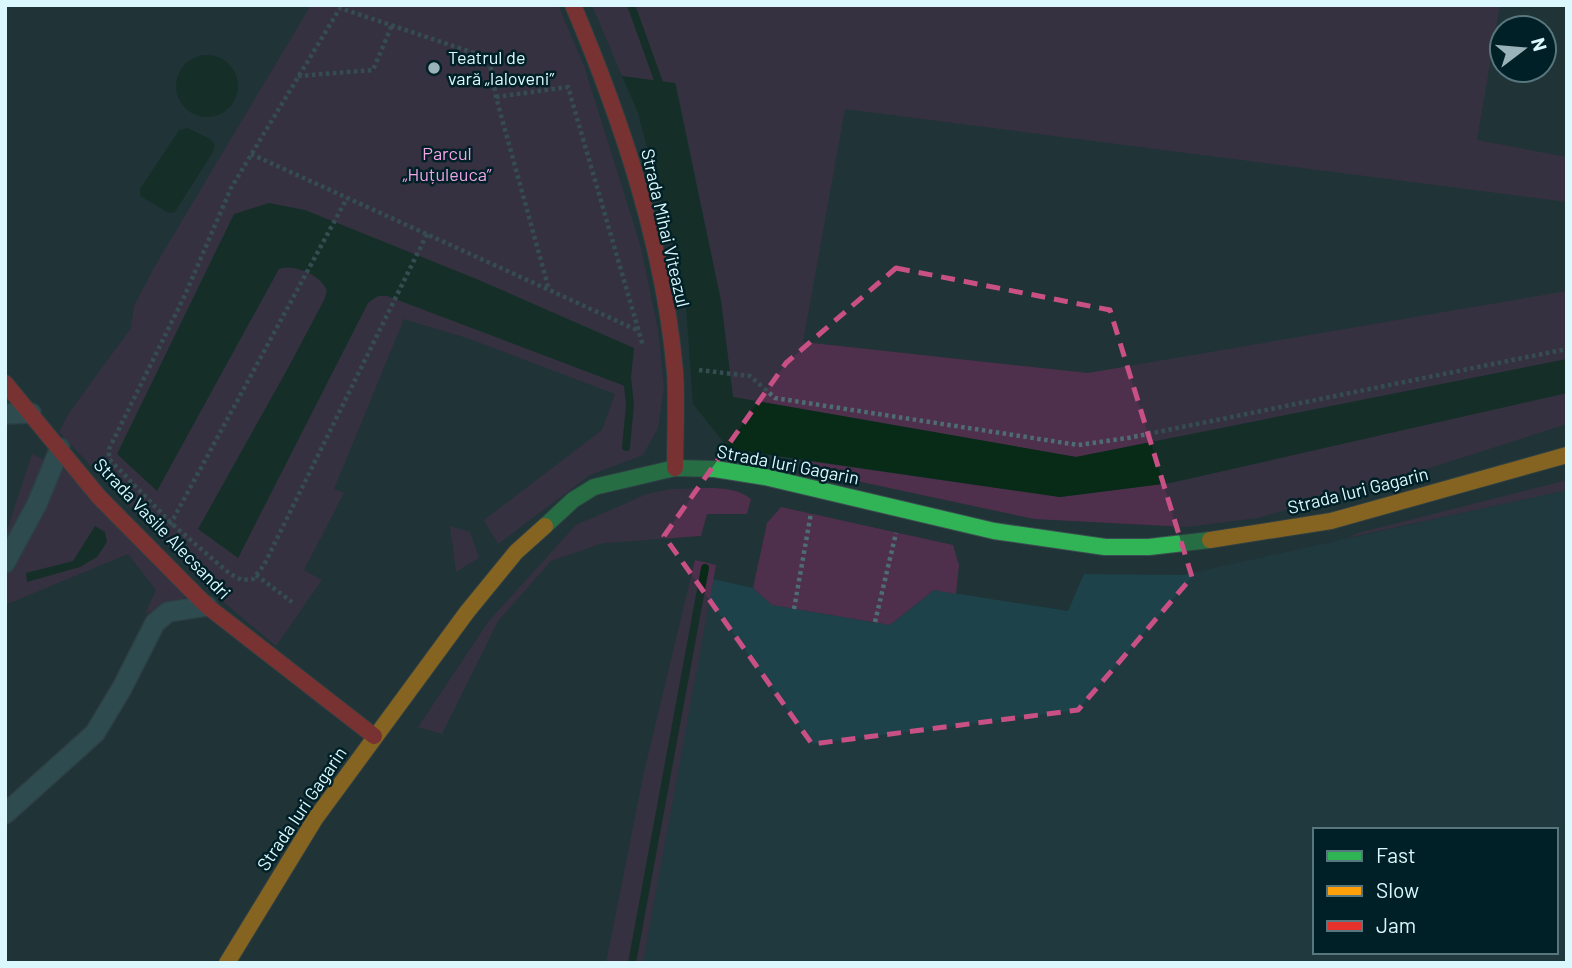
<svg xmlns="http://www.w3.org/2000/svg" width="1572" height="968" font-family="Barlow,sans-serif">
<rect width="100%" height="100%" fill="#203337"/>
<path fill="#1d4249" fill-rule="evenodd" d="M 1567,490 L 1567,963 L 643,963 L 713,579 L 753,588 L 772,605 L 890,625 L 934,590 L 1068,611 L 1084,574 L 1183,575 ZM 1315,830 L 1556,830 L 1556,952 L 1315,952 Z"/>
<path fill="#4e304c" d="M 311,5 L 558,5 L 584,66 L 640,244 L 658,330 L 664,387 L 658,428 L 643,455 L 590,475 L 498,544 L 484,520 L 602,430 L 615,394 L 470,339 L 404,319 L 334,489 L 344,493 L 304,570 L 322,580 L 276,646 L 208,589 L 59,432 L 69,413 L 131,328 L 134,306 L 155,266 Z
M 592,5 L 1500,5 L 1477,140 L 1567,157 L 1567,202 L 845,109 L 803,342 L 1088,373 L 1567,291 L 1567,359 L 1076,457 L 733,397 L 721,301 L 676,84 L 622,76 Z
M 1567,393 L 1567,424 L 1439,465 L 1258,518 L 1187,527 L 1034,519 L 838,477 L 808,461 L 1060,497 L 1170,483 Z
M 32,454 L 47,461 L 5,551 L 5,537 Z
M 62,467 L 187,597 L 145,614 L 156,590 L 128,554 L 5,605 L 5,578 L 44,513 Z
M 1567,480 L 1567,490 L 1347,538 L 1358,533 Z
M 671,489 C 695,489 733,483 751,499 L 747,514 L 707,514 L 701,536 L 603,543 L 551,561 L 498,621 L 442,734 L 418,727 L 488,622 L 576,525 L 647,494 Z
M 781,507 L 953,545 L 959,565 L 956,594 L 934,590 L 890,625 L 772,605 L 753,588 L 767,523 Z
M 450,526 L 470,532 L 479,558 L 456,572 Z
M 695,560 L 716,565 L 643,963 L 606,963 L 644,772 Z"/>
<path fill="#072b17" d="M176 86a31 31 0 1 1 62 0a31 31 0 1 1-62 0Z
M 622,76 L 675,83 L 721,301 L 733,397 L 1076,457 L 1567,359 L 1567,393 L 1170,483 L 1060,497 L 729,449 L 693,404 L 685,293 L 638,113 Z
M 188,128 L 210,139 L 215,145 L 213,152 L 175,212 L 169,213 L 140,196 L 140,189 L 179,130 Z
M 269,203 L 305,210 L 479,280 L 634,348 L 630,388 L 387,296 L 378,296 L 368,303 L 238,558 L 198,529 L 288,368 L 324,300 L 327,291 C 321,275 295,264 279,269 L 157,491 L 117,454 L 234,214 Z
M 95,526 L 105,532 L 107,542 L 97,557 L 80,567 L 27,582 L 26,573 L 73,561 Z"/>
<g fill="none" stroke-linecap="round" stroke-linejoin="round">
<path stroke="#072b17" stroke-width="8" d="M 631,5 L 662,91
M 626,447 L 630,405 L 627,377
M 632,963 L 705,568"/>
<defs>
<path id="street" d="M 5,414 L 31,413
M 5,563 L 37,504 L 60,448
M 5,814 L 95,733 L 122,688 L 155,623 L 168,612 L 207,606"/>
<path id="fast" d="M 545,526 L 573,500 L 594,487 L 675,468 L 715,469 L 765,477 L 994,531 L 1105,547 L 1149,547 L 1210,540"/>
<path id="slow" d="M 1210,540 L 1331,521 L 1567,455
M 227,963 L 315,819 L 467,612 L 516,552 L 545,526"/>
<path id="jam" d="M 573,5 C 622,121 664,246 675,372 C 677,404 675,436 675,468
M 5,383 L 99,497 L 207,606 L 374,736"/>
</defs>
<use href="#street" stroke="#3d4e52" stroke-width="22"/>
<use href="#fast" stroke="#3d4e52" stroke-width="18"/>
<use href="#slow" stroke="#3d4e52" stroke-width="18"/>
<use href="#jam" stroke="#3d4e52" stroke-width="18"/>
<path stroke="#4e6d72" stroke-width="4.5" stroke-dasharray="3.5 3.5" stroke-linecap="butt" d="M 298,76 L 373,70 L 392,25
M 496,97 L 568,87 L 643,346
M 251,154 L 639,331
M 427,234 L 264,565 L 253,579 L 242,580 L 230,574 L 171,523 L 109,459 L 109,449 L 185,295 L 231,188 L 340,8 L 489,58 L 496,97 L 549,290
M 699,370 L 750,376 L 775,398 L 1078,445 L 1128,438 L 1567,349
M 170,525 L 347,198
M 256,575 L 292,602
M 794,609 L 811,513
M 875,622 L 896,533"/>
<use href="#street" stroke="#3f6a70" stroke-width="19"/>
<use href="#fast" stroke="#30b455" stroke-width="16"/>
<use href="#slow" stroke="#ff9f0a" stroke-width="16"/>
<use href="#jam" stroke="#e5322d" stroke-width="16"/>
</g>
<path d="M0 0H1572V968H0ZM 896,268 L 1110,310 L 1192,577 L 1078,710 L 812,744 L 664,536 L 786,363 Z" fill="#203337" fill-opacity=".55" fill-rule="evenodd"/>
<path fill="none" stroke="#c85084" stroke-width="5" stroke-dasharray="14 9" stroke-linejoin="round" d="M 896,268 L 1110,310 L 1192,577 L 1078,710 L 812,744 L 664,536 L 786,363 Z"/>
<circle fill="#9ab3b8" stroke="#002027" stroke-width="2.5" cx="434" cy="68" r="7"/>
<g text-anchor="middle" stroke-width="5" stroke-linejoin="round" paint-order="stroke">
<g font-size="18" fill="#dbf8fe" stroke="#002027" text-anchor="start">
<text x="448" y="64">Teatrul de<tspan x="448" dy="21">vară „Ialoveni”</tspan></text>
</g>
<g font-size="18" fill="#f4a3e6" stroke="#002027">
<text x="447" y="160">Parcul<tspan x="447" dy="21">„Huțuleuca”</tspan></text>
</g>
<g font-size="18" fill="#dbf8fe" stroke="#002027">
<text transform="translate(665 228) rotate(77)" y="6">Strada Mihai Viteazul</text>
<text transform="translate(788 465) rotate(11)" y="6">Strada Iuri Gagarin</text>
<text transform="translate(1358 491) rotate(-14)" y="6">Strada Iuri Gagarin</text>
<text transform="translate(162 529) rotate(46)" y="6">Strada Vasile Alecsandri</text>
<text transform="translate(302 809) rotate(-56)" y="6">Strada Iuri Gagarin</text>
</g>
</g>
<rect width="1572" height="968" fill="none" stroke="#dbf8fe" stroke-width="14"/>
<rect x="1313" y="828" width="245" height="126" fill="#002027" stroke="#58767d" stroke-width="2"/>
<rect x="1327" y="851" width="35" height="10" fill="#30b455" stroke="#58767d" stroke-width="2"/>
<text x="1376" y="863" font-size="21" fill="#dbf8fe">Fast</text>
<rect x="1327" y="886" width="35" height="10" fill="#ff9f0a" stroke="#58767d" stroke-width="2"/>
<text x="1376" y="898" font-size="21" fill="#dbf8fe">Slow</text>
<rect x="1327" y="921" width="35" height="10" fill="#e5322d" stroke="#58767d" stroke-width="2"/>
<text x="1376" y="933" font-size="21" fill="#dbf8fe">Jam</text>
<g transform="translate(1523 49) rotate(74)"><circle r="33" fill="#002027" stroke="#58767d" stroke-width="2"/>
<path d="M0-5L12 26L0 18L-12 26Z" fill="#9ab3b8"/>
<text y="-10" font-size="19" font-weight="bold" text-anchor="middle" fill="#dbf8fe">N</text>
</g>
</svg>
